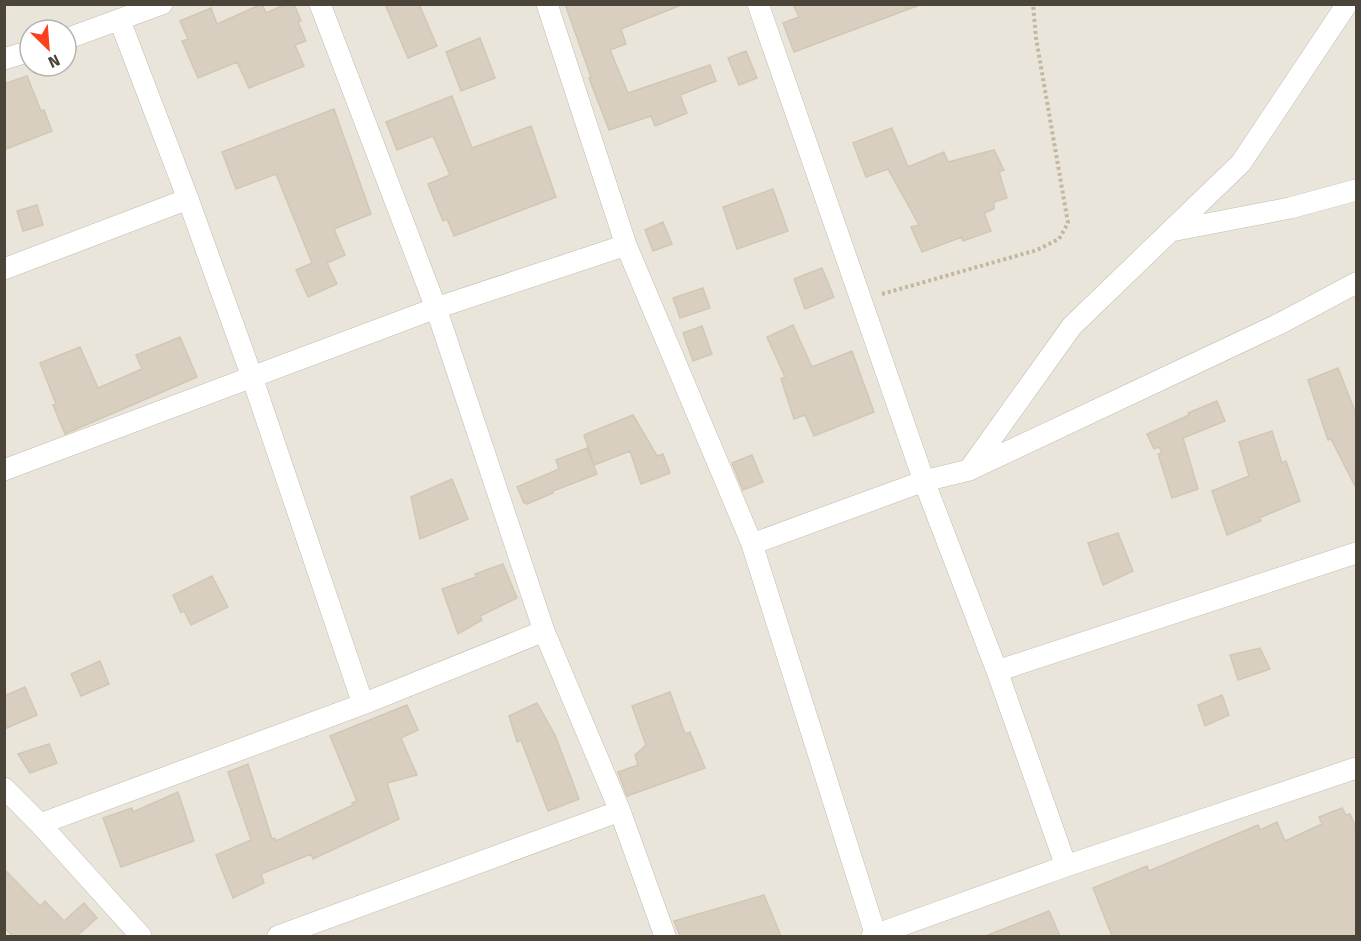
<svg xmlns="http://www.w3.org/2000/svg" width="1361" height="941" font-family="'Fira Sans',sans-serif">
<rect width="100%" height="100%" fill="#f6f3ec"/>
<path fill="#eae5da" fill-rule="evenodd" d="M 5,5 L 1356,5 L 1356,936 L 5,936 ZM 30,30 L 66,30 L 66,66 L 30,66 Z"/>
<path fill="#d8cfc1" stroke="#d3c7b4" stroke-width="1.5" d="M 262,4 L 266,13 L 286,4 L 294,4 L 301,21 L 298,22 L 306,41 L 295,45 L 304,66 L 249,88 L 237,62 L 198,78 L 182,41 L 188,39 L 180,21 L 211,8 L 217,24 Z
M 385,4 L 419,4 L 437,46 L 408,58 Z
M 565,4 L 679,4 L 679,6 L 621,29 L 626,44 L 610,50 L 628,93 L 710,65 L 716,81 L 680,95 L 687,113 L 655,126 L 651,116 L 609,130 L 589,78 L 591,77 Z
M 793,4 L 916,4 L 917,6 L 794,52 L 783,23 L 799,17 Z
M 480,38 L 495,78 L 461,91 L 446,52 Z
M 746,51 L 757,78 L 739,85 L 728,58 Z
M 27,76 L 41,111 L 44,110 L 52,131 L 4,150 L 4,84 Z
M 452,96 L 472,148 L 531,126 L 556,197 L 454,236 L 447,219 L 443,221 L 428,184 L 450,175 L 433,136 L 397,150 L 386,122 Z
M 334,109 L 371,214 L 334,229 L 345,255 L 327,263 L 337,284 L 308,297 L 296,270 L 312,263 L 276,174 L 236,189 L 222,152 Z
M 892,128 L 908,167 L 944,152 L 948,162 L 994,150 L 1004,170 L 999,172 L 1007,198 L 994,202 L 994,209 L 984,213 L 991,231 L 963,241 L 962,237 L 922,252 L 911,227 L 919,225 L 888,169 L 866,177 L 853,143 Z
M 773,189 L 788,231 L 737,249 L 723,207 Z
M 37,205 L 43,225 L 23,231 L 17,211 Z
M 663,222 L 672,244 L 653,251 L 645,230 Z
M 822,268 L 834,297 L 805,309 L 794,279 Z
M 703,288 L 710,308 L 680,318 L 673,298 Z
M 793,325 L 812,367 L 852,351 L 874,412 L 814,436 L 805,415 L 794,419 L 781,379 L 785,377 L 767,337 Z
M 702,326 L 712,354 L 693,361 L 683,333 Z
M 180,337 L 197,377 L 65,434 L 53,405 L 56,404 L 40,363 L 80,347 L 98,388 L 142,369 L 136,355 Z
M 1338,368 L 1356,414 L 1356,488 L 1331,439 L 1328,440 L 1308,380 Z
M 1217,401 L 1225,421 L 1183,438 L 1198,489 L 1172,498 L 1158,454 L 1162,453 L 1159,447 L 1154,449 L 1147,434 L 1189,415 L 1188,413 Z
M 633,415 L 657,456 L 663,454 L 670,473 L 641,484 L 630,451 L 594,465 L 584,435 Z
M 1272,431 L 1282,463 L 1286,461 L 1300,501 L 1259,518 L 1261,521 L 1227,535 L 1212,491 L 1249,476 L 1239,442 Z
M 587,448 L 597,474 L 553,491 L 553,493 L 527,504 L 526,502 L 524,503 L 517,487 L 559,469 L 556,460 Z
M 752,455 L 763,482 L 743,490 L 732,463 Z
M 452,479 L 468,519 L 420,539 L 411,497 Z
M 1118,533 L 1133,571 L 1103,585 L 1088,543 Z
M 503,564 L 517,598 L 480,616 L 482,620 L 458,634 L 442,589 L 476,577 L 475,574 Z
M 212,576 L 228,607 L 191,625 L 184,611 L 181,613 L 173,595 Z
M 1260,648 L 1270,669 L 1238,680 L 1230,655 Z
M 100,661 L 109,684 L 81,696 L 71,674 Z
M 25,687 L 37,715 L 4,729 L 4,696 Z
M 670,692 L 685,734 L 690,732 L 705,768 L 627,796 L 618,772 L 638,765 L 635,755 L 646,745 L 632,706 Z
M 1222,695 L 1229,715 L 1205,726 L 1198,705 Z
M 537,703 L 555,735 L 579,799 L 548,811 L 521,740 L 517,742 L 509,716 Z
M 407,705 L 418,730 L 401,738 L 417,775 L 387,783 L 399,819 L 313,859 L 311,854 L 261,874 L 264,883 L 233,898 L 216,855 L 251,840 L 228,772 L 248,764 L 272,839 L 275,838 L 276,841 L 353,805 L 352,803 L 357,801 L 330,736 Z
M 49,744 L 57,763 L 30,773 L 18,754 Z
M 178,792 L 194,841 L 121,867 L 103,818 L 132,808 L 133,812 Z
M 1342,808 L 1346,815 L 1350,814 L 1356,828 L 1356,936 L 1112,936 L 1093,888 L 1147,866 L 1149,871 L 1258,825 L 1260,830 L 1277,822 L 1285,841 L 1322,824 L 1319,817 Z
M 4,869 L 40,906 L 45,901 L 64,921 L 84,903 L 97,918 L 78,935 L 79,936 L 13,936 L 4,928 Z
M 764,895 L 781,936 L 680,936 L 674,921 Z
M 1049,911 L 1060,936 L 988,936 L 988,935 Z"/>
<g fill="none" stroke-linecap="round" stroke-linejoin="round">
<defs>
<path id="street" d="M 320,4 L 436,308 L 544,631 L 620,811 L 665,936
M 547,4 L 626,245 L 752,544 L 876,936
M 758,4 L 924,481 L 997,671 L 1066,866
M 120,21 L 188,199 L 252,377 L 363,704
M 66,39 L 162,4
M 4,59 L 30,51
M 1171,231 L 1290,208 L 1356,190
M 4,269 L 188,199
M 971,467 L 1072,326 L 1241,163 L 1347,4
M 4,470 L 436,308 L 626,245
M 752,544 L 924,481 L 969,470 L 1281,323 L 1356,283
M 997,671 L 1356,553
M 4,788 L 40,824 L 141,936
M 40,824 L 363,704 L 544,631
M 278,936 L 620,811
M 872,936 L 1066,866 L 1356,768"/>
</defs>
<use href="#street" stroke="#c2bbae" stroke-width="22"/>
<path stroke="#c4b79f" stroke-width="4" stroke-dasharray="3 3" stroke-linecap="butt" d="M 882,294 L 1037,250 L 1059,239 L 1068,223 L 1036,38 L 1033,4"/>
<use href="#street" stroke="#fff" stroke-width="21"/>
</g>
<rect width="1361" height="941" fill="none" stroke="#4b4439" stroke-width="12"/>
<g transform="translate(48 48) rotate(155)"><circle r="28" fill="#ffffff" stroke="#b7b4b0" stroke-width="1.5"/>
<path d="M0-4.5L10 22L0 15L-10 22Z" fill="#fc3f1d"/>
<text y="-9" font-size="16" font-weight="bold" text-anchor="middle" fill="#4b4439">N</text>
</g>
</svg>
